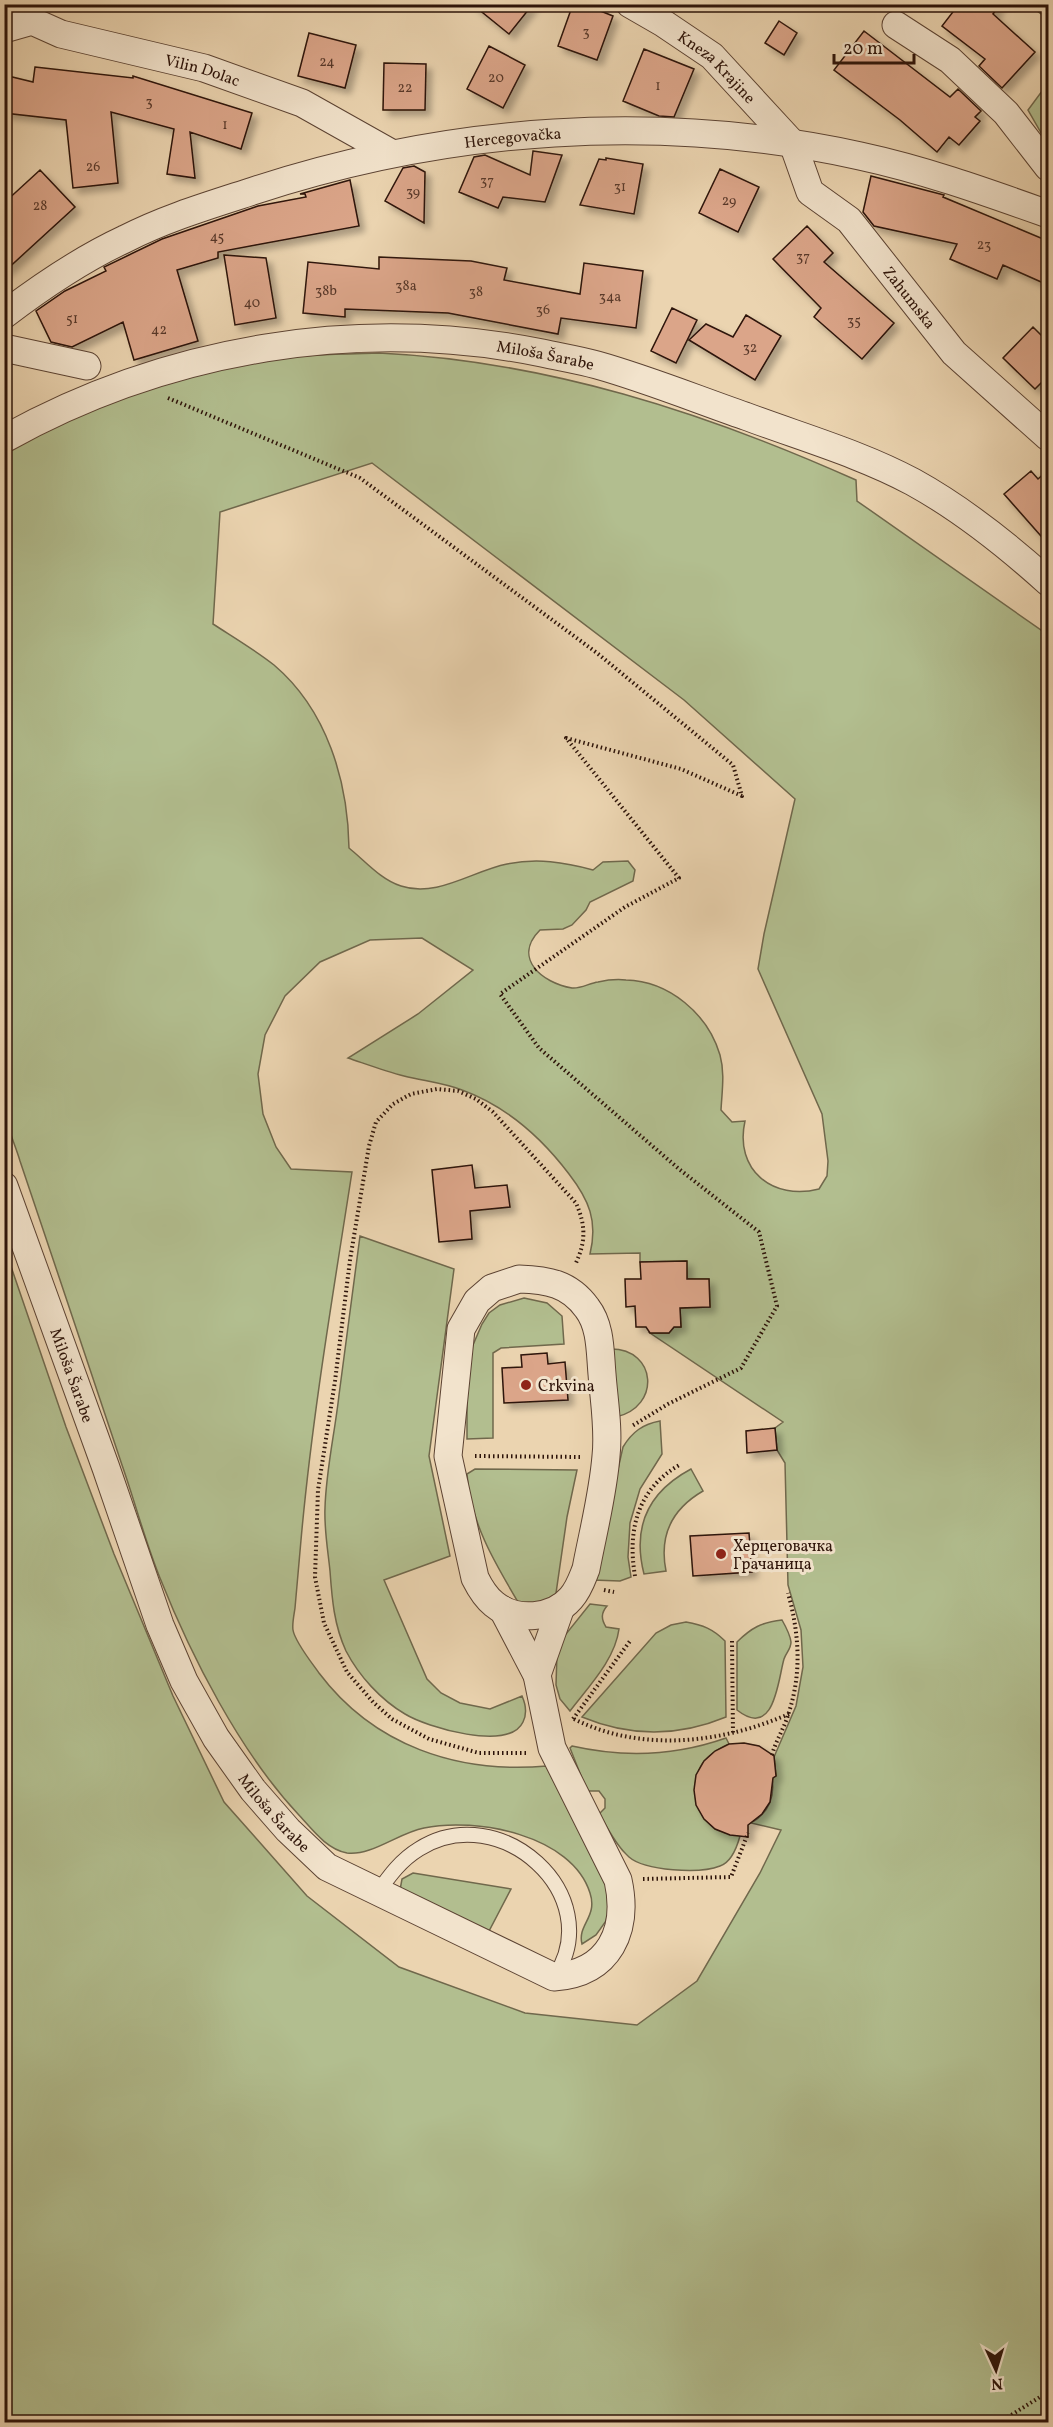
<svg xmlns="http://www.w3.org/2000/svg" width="1053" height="2427" font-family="Vollkorn,serif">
<defs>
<filter id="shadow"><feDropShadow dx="5.5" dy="5.5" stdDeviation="3" flood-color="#0004"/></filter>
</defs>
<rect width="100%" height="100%" fill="#ebd4b0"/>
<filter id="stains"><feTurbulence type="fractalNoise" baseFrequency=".00333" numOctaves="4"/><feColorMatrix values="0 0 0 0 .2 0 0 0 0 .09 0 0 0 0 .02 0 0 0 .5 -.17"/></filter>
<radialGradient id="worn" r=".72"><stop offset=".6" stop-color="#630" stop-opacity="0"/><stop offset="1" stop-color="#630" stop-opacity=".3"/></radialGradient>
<path fill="#b2be8f" stroke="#70684c" stroke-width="1.5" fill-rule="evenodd" d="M 1029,5 L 1048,5 L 1048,19 Z
M 1048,83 L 1048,145 L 1028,110 Z
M 379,353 C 546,361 704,412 856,480 L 857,501 L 1048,635 L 1048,2422 L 5,2422 L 4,1246 L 66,1427 L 114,1554 L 173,1696 L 224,1802 L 307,1896 L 399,1967 L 525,2013 L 637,2025 L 697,1981 L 760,1873 L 781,1830 L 751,1823 C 768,1813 775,1797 772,1778 L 776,1776 L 774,1757 L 796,1706 L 803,1667 L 801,1630 L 788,1585 L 785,1463 L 777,1450 L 775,1428 L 783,1422 L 650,1333 L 669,1333 L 674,1327 L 681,1327 L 680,1308 L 710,1307 L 709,1279 L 687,1279 L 686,1261 L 640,1262 L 640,1253 L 590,1254 C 598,1221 589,1200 569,1174 C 541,1137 506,1106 462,1090 C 444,1083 424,1081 404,1076 C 385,1071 366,1064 348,1058 L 418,1014 L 473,970 L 422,938 L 370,940 L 320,962 L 285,996 L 265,1035 L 258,1074 L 263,1114 L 276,1147 L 291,1169 L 352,1172 C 333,1294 312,1417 301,1540 C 299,1563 297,1585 295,1608 C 294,1615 292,1624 293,1630 C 295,1642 312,1663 319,1673 C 374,1746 458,1774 547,1766 L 613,1894 L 606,1921 L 596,1935 L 582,1944 C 577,1925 598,1917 590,1893 C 572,1835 476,1817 424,1828 C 398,1833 372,1856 347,1853 C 326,1849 312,1829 298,1814 C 240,1752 191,1656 160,1578 C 145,1541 135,1502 122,1465 C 101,1401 79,1338 58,1274 C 45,1236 33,1199 20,1161 C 15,1144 6,1126 5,1109 C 3,1085 5,1060 5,1035 C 5,987 5,938 5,889 C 5,743 5,596 5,450 C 84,407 180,375 269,360 C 305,354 342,354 379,353 ZM 372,463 L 684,700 L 795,799 L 764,934 L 758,969 L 822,1114 L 828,1161 L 827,1176 L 819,1189 C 773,1201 734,1170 745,1121 L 732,1122 L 721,1110 C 722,1091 725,1073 720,1055 C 708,1014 669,981 626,980 C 617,979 607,980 598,982 C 590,983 580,989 572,988 C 542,983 512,958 540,930 L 563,929 L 572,925 L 586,910 L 590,902 L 633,881 L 635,870 L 628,861 L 603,862 L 593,870 C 564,862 537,858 507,864 C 472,871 437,898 401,886 C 381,880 364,860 349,848 C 348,781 327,710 274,665 C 255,650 233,637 213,624 L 220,512 Z
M 360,1236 L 454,1269 L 429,1456 L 450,1556 L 384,1580 L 427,1679 L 441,1693 L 460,1703 L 490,1709 L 522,1696 C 526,1705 527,1714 523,1722 C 509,1752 426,1727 405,1714 C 381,1700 359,1676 346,1651 C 334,1625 332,1599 330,1571 C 328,1551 324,1529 325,1508 C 326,1470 335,1432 339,1395 C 346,1342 353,1289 360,1236 Z
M 524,1298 L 547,1303 L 562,1316 L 564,1344 L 501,1348 L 493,1353 L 493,1438 L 467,1439 L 467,1359 L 482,1324 L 489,1313 L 500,1305 Z
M 611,1349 C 657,1349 661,1407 616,1417 Z
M 660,1421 L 662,1454 L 640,1489 L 630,1523 L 628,1557 L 631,1577 L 620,1581 L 593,1580 L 623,1447 C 632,1432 643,1424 660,1421 Z
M 475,1469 L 577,1470 L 567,1517 L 555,1600 L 521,1607 C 496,1565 470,1523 467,1474 Z
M 691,1469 L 703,1491 C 672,1509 659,1536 666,1571 L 644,1574 C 632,1527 648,1492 691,1469 Z
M 590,1604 L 607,1606 C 601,1613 601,1619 606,1627 L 619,1629 C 615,1660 588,1687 570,1711 L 560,1699 L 556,1685 L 557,1653 L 562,1639 Z
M 782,1620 C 786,1627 790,1634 791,1642 C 791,1649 786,1653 784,1659 C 778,1679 775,1740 737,1710 L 737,1642 C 751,1628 762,1622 782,1620 Z
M 686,1622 C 703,1625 713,1629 725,1641 L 726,1717 C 678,1737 630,1737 582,1717 L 656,1633 L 671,1625 Z
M 726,1738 L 729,1744 C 700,1757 691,1774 697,1805 L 740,1836 C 737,1847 732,1862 720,1866 C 700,1874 645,1871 629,1857 C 616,1846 608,1828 599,1814 L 605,1808 L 605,1799 L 599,1791 L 587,1791 L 570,1748 L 572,1746 C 625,1758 675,1756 726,1738 Z
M 413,1873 L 511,1889 L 488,1933 L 400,1890 L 402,1879 Z"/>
<path fill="#dba589" stroke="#2d1309" stroke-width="1.5" filter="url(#shadow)" d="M 472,4 L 533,4 L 509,34 Z
M 573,4 L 583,4 L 613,16 L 597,60 L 558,46 Z
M 959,4 L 1000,4 L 993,14 L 1035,52 L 1002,88 L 979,66 L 985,59 L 942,26 Z
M 779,21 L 797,33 L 784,55 L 765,43 Z
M 864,31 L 950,97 L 958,89 L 981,111 L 975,117 L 980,121 L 959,145 L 949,137 L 937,152 L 900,120 L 834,70 Z
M 309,33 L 356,45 L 345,88 L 298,76 Z
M 489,46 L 525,65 L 503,108 L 467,89 Z
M 644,49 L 694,69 L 674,117 L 659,116 L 623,101 Z
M 384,63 L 426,64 L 425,110 L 383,110 Z
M 35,67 L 133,78 L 133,76 L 252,113 L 241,149 L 190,132 L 195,178 L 167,174 L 174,129 L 111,112 L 118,183 L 73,188 L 66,120 L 4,113 L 4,75 L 33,82 Z
M 533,151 L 562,155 L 545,202 L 503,197 L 498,208 L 459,192 L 474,157 L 485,155 L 530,175 Z
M 606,158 L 643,164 L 634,214 L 580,205 L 599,159 L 606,160 Z
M 414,166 L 425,172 L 424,223 L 385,201 L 403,168 Z
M 720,169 L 759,187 L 738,232 L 699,213 Z
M 40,170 L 75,207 L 4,272 L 4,203 Z
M 871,176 L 944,195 L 943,197 L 1048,241 L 1048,285 L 1003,265 L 997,279 L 950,259 L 957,244 L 874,226 L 863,212 Z
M 350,180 L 359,226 L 218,252 L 218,258 L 177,270 L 198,341 L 134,360 L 123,322 L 72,347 L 51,342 L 36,311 L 65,291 L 106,271 L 104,267 L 162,239 L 258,206 L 306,197 L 305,194 L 300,194 Z
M 807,226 L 833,253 L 824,262 L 894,323 L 862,359 L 814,317 L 821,308 L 773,259 Z
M 224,255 L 266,258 L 276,318 L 235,325 Z
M 379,257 L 471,261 L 507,268 L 504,280 L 580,294 L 584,263 L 643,271 L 636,328 L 561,318 L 558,334 L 448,313 L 345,309 L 345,317 L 303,313 L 308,262 L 379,269 Z
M 672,308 L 697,320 L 676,363 L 651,351 Z
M 746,315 L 781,336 L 755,380 L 689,340 L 706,324 L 733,337 Z
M 1033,327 L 1048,342 L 1048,376 L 1035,389 L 1003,358 Z
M 1048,470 L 1048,544 L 1004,494 L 1031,471 L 1038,479 Z
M 472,1165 L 475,1188 L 507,1185 L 510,1207 L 470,1211 L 472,1239 L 439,1242 L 432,1170 Z
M 687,1261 L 687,1279 L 709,1279 L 710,1307 L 680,1308 L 681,1327 L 674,1327 L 669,1333 L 650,1333 L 646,1327 L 636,1327 L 635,1306 L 626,1307 L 625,1279 L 641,1279 L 640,1262 Z
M 547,1353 L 548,1364 L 565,1362 L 568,1400 L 504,1403 L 502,1368 L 522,1367 L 521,1355 Z
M 775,1428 L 777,1450 L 747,1453 L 746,1431 Z
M 749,1533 L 752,1572 L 693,1576 L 690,1536 Z
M 744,1743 L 759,1746 L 774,1756 L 776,1776 L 773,1778 L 770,1802 L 762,1814 L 748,1825 L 748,1837 L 730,1835 L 715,1829 L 704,1819 L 696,1805 L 694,1790 L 696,1775 L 704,1761 L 715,1751 L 729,1744 Z"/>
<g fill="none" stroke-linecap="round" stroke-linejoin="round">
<defs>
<path id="service" d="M 378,1892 C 390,1875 401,1860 419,1849 C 500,1798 608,1895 555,1976"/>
<g id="minor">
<path id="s1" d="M 630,4 L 663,23 L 712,56 L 793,144 L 810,192 L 849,220 L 954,353 L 1048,437"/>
<path d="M 896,25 L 950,60 L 1006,113 L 1048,167"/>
<path id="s2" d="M 4,29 L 32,21 L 61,34 L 204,68 L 302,103 L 391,153"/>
<path id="s3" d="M 4,315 C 42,286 82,259 125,239 C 166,218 210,205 253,191 C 448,127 659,112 860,156 C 925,170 986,192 1048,214"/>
<path d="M 4,348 L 87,366"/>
<path id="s4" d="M 4,439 C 167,348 359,316 542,353 C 560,357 579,360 597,365 C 647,379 696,399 745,416 C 801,437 861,454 913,482 C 962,509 1007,545 1048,582"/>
<path id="s5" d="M 4,1186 L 106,1468 L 160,1625 L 184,1681 L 216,1738 L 253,1790 L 288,1830 L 327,1867 L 554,1977 C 610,1973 629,1930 618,1880 L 552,1748 L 537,1675 L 503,1610"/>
<path d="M 519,1279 C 547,1280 569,1283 587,1308 C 601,1326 600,1352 602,1374 C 604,1401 609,1429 606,1456 C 603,1494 593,1532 586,1569 C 582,1579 579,1589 571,1598 C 553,1619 516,1622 494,1604 C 485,1597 480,1588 475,1578 L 448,1456 L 461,1329 L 477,1301 L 492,1288 Z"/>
<path d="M 537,1675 L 561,1607"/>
</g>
</defs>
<use href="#service" stroke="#5c4333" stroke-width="16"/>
<use href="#minor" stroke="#5c4333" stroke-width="29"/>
<path stroke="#2d1309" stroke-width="4" stroke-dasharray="1.5 3" stroke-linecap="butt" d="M 168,398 L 360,478 L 597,653 L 733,765 L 742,796 L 681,769 L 566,738 L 679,878 L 625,907 L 500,994 L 539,1048 L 679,1169 L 759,1232 L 777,1306 L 741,1368 L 668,1404 L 632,1426
M 475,1456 L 581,1457
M 635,1576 C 627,1529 638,1488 681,1464
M 604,1590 L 614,1592
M 732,1641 L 733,1734
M 573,1719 L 630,1641
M 574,1719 C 642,1753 722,1743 789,1714
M 526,1753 L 479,1753 L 429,1739 L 392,1719 L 373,1702 L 347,1672 L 324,1623 L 315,1577 L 318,1490 L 335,1381 L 350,1260 L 369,1146 L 376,1122 L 393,1104 L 411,1094 L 437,1089 L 458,1091 L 476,1099 L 493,1112 L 576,1203 C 586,1226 586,1242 575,1265
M 772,1755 C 776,1740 785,1727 789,1712 C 802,1672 799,1633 788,1593
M 643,1879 L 731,1877 L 748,1833
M 1000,2422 L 1048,2392"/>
<use href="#service" stroke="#f2e3cc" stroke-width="14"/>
<use href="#minor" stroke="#f2e3cc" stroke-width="27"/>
</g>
<g fill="#8f2418" stroke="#f2e3cc" stroke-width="2">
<circle cx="526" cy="1385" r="6"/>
<circle cx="721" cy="1554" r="6"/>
</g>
<g text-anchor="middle" stroke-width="6" stroke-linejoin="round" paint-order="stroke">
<g font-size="14" fill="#583829">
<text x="586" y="36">3</text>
<text x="327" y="66">24</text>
<text x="496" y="82">20</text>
<text x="658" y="90">1</text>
<text x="405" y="92">22</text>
<text x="149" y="106">3</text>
<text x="225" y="129">1</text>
<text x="93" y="171">26</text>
<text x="487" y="185">37</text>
<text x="620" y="191">31</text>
<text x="413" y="196">39</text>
<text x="729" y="205">29</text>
<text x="40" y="210">28</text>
<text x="217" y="241">45</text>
<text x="984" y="249">23</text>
<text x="803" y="261">37</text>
<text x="406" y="290">38a</text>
<text x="326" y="295">38b</text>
<text x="476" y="296">38</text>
<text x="610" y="301">34a</text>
<text x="252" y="307">40</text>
<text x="543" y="314">36</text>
<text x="72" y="323">51</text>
<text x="854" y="325">35</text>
<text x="159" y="334">42</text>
<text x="750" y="352">32</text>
</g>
<g font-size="16" fill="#2d1309" stroke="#f2e3cc">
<text dy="6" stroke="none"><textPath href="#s1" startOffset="108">Kneza Krajine</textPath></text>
<text dy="6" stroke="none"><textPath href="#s2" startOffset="207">Vilin Dolac</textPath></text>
<text dy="6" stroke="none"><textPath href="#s3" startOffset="546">Hercegovačka</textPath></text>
<text dy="6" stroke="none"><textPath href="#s1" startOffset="414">Zahumska</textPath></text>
<text dy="6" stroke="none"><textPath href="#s4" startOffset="560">Miloša Šarabe</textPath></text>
<text dy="6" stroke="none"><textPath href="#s5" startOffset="201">Miloša Šarabe</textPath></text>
<text dy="6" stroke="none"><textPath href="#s5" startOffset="687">Miloša Šarabe</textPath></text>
</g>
<g font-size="16" fill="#2d1309" stroke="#f2e3cc" text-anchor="start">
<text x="538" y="1391">Crkvina</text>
<text x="733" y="1551">Херцеговачка<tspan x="733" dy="18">Грачаница</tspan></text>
</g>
</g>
<rect width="1053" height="2427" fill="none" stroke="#ebd4b0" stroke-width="24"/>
<rect x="6" y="6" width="1041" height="2415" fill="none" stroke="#2d1309" stroke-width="3"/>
<rect x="12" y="12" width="1029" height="2403" fill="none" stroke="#2d1309" stroke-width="1.5"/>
<g transform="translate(996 2370) rotate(176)" stroke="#f2e3cc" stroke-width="4.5" paint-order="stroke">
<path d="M0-4.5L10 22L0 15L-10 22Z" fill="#2d1309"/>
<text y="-9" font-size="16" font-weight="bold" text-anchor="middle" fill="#2d1309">N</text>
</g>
<path d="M834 54v9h80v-9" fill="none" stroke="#2d1309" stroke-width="3"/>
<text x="843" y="54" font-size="18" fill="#2d1309" stroke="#f2e3cc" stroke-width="4.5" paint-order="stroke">20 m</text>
<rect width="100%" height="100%" filter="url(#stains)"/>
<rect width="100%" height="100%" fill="url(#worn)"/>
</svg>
